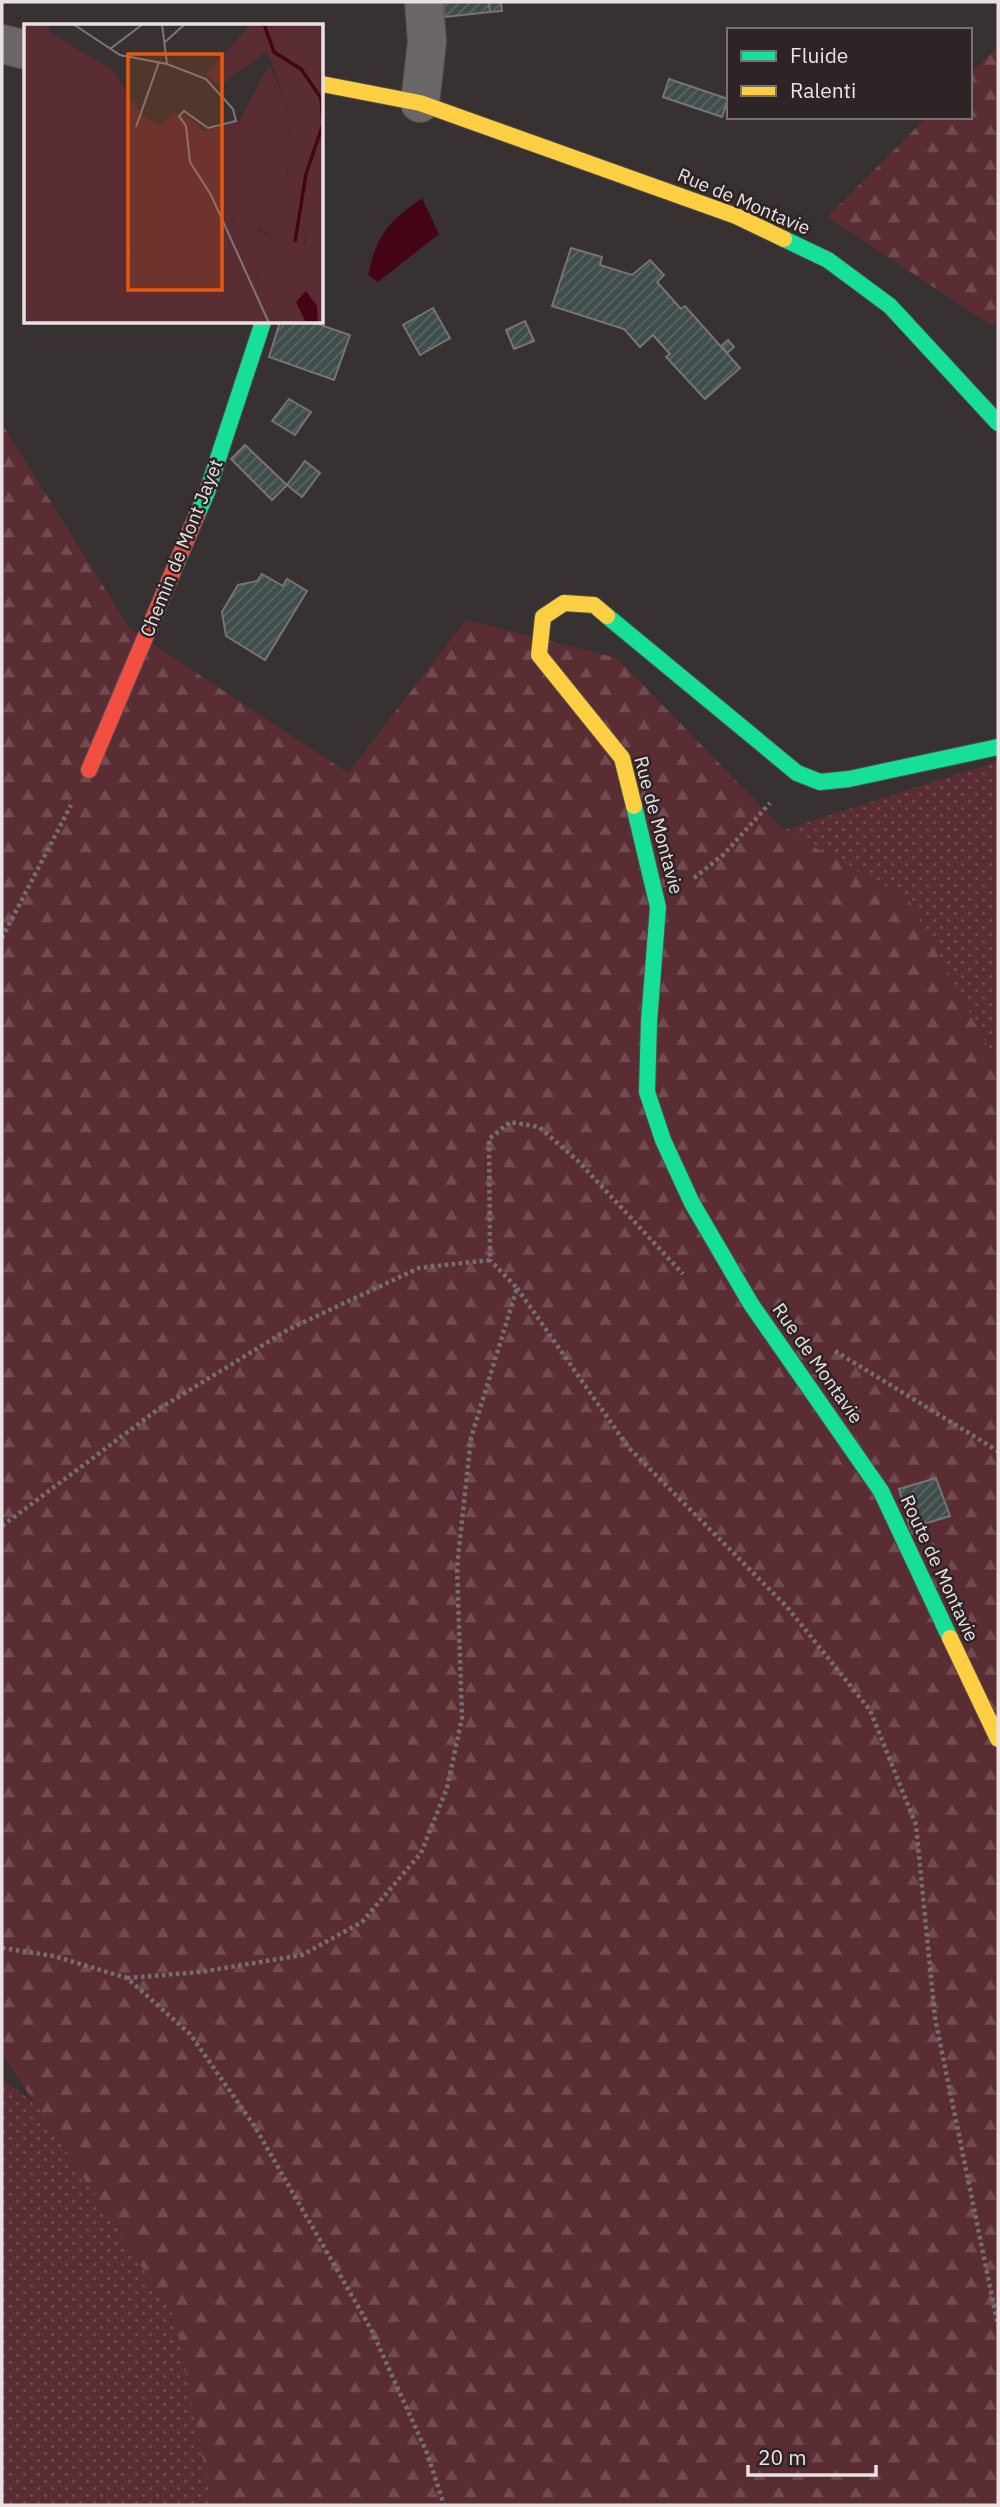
<svg xmlns="http://www.w3.org/2000/svg" width="1000" height="2507" font-family="'IBM Plex Sans',sans-serif">
<defs>
<pattern id="grass-dots" width="8" height="8" patternUnits="userSpaceOnUse" patternTransform="scale(1.75)"><rect width="8" height="8" fill="#5a2d33"/><path d="M2 2h.1M6 6h.1" fill="none" stroke="#724b50" stroke-width="1.8" stroke-linecap="round"/></pattern>
<pattern id="forest-firs" width="22" height="20" patternUnits="userSpaceOnUse" patternTransform="scale(1.75)"><rect width="22" height="20" fill="#5a2d33"/><path d="M5 1l3.5 6h-7zM16 11l3.5 6h-7z" fill="#724b50"/></pattern>
<pattern id="building-hatch" width="6" height="6" patternUnits="userSpaceOnUse" patternTransform="scale(1.75)"><rect width="6" height="6" fill="#3f4d4c"/><path d="M-1 1l2-2M0 6l6-6M5 7l2-2" fill="none" stroke="#5b6666"/></pattern>
</defs>
<rect width="100%" height="100%" fill="#373131"/>
<path fill="url(#grass-dots)" d="M 998,761 L 998,1065 L 909,900 L 784,830 Z
M 2,2078 L 539,2505 L 2,2505 Z"/>
<path fill="url(#forest-firs)" d="M 998,46 L 998,320 L 991,325 L 827,217 L 927,117 L 970,117 L 970,74 Z
M 2,424 L 130,629 L 348,773 L 466,620 L 617,658 L 784,830 L 909,900 L 998,1065 L 998,2505 L 212,2505 L 175,2318 L 2,2053 Z"/>
<path fill="#450416" d="M 422,198 L 439,234 L 378,282 L 368,275 C 378,232 387,224 422,198 Z"/>
<path fill="url(#building-hatch)" stroke="#757575" stroke-width="2" d="M 443,2 L 489,2 L 490,12 L 445,17 Z
M 489,2 L 501,2 L 502,11 L 490,12 Z
M 669,79 L 728,99 L 722,117 L 663,97 Z
M 571,248 L 602,257 L 600,265 L 632,275 L 650,260 L 664,275 L 657,282 L 681,309 L 685,306 L 740,368 L 705,399 L 666,357 L 670,354 L 653,335 L 640,347 L 624,329 L 552,306 Z
M 433,308 L 450,338 L 420,355 L 403,325 Z
M 525,321 L 534,341 L 514,349 L 506,330 Z
M 280,322 L 312,322 L 350,335 L 334,380 L 269,357 Z
M 728,340 L 734,347 L 727,353 L 721,346 Z
M 289,399 L 311,412 L 295,435 L 272,421 Z
M 245,445 L 287,485 L 272,500 L 231,459 Z
M 305,461 L 320,473 L 302,497 L 287,485 Z
M 262,574 L 283,586 L 287,579 L 307,591 L 265,660 L 226,636 L 222,612 L 238,585 L 257,581 Z
M 936,1478 L 950,1516 L 910,1528 L 899,1489 Z"/>
<g fill="none" stroke-linecap="round" stroke-linejoin="round">
<defs>
<path id="street" d="M 2,44 L 26,50
M 420,103 L 427,42 L 424,2"/>
<path id="fast" d="M 784,239 L 828,260 L 890,306 L 998,423
M 197,515 L 207,492 L 263,322
M 607,616 L 797,773 L 820,782 L 849,779 L 998,747
M 634,806 L 658,907 L 649,1022 L 647,1092 L 663,1140 L 692,1203 L 751,1304 L 881,1491 L 950,1638"/>
<path id="slow" d="M 322,84 L 420,103 L 736,216 L 784,239
M 607,616 L 594,605 L 564,603 L 543,617 L 539,655 L 622,758 L 634,806
M 950,1638 L 998,1739"/>
<path id="jam" d="M 89,770 L 197,515"/>
</defs>
<use href="#street" stroke="#534e4e" stroke-width="40"/>
<use href="#fast" stroke="#534e4e" stroke-width="18"/>
<use href="#slow" stroke="#534e4e" stroke-width="18"/>
<use href="#jam" stroke="#534e4e" stroke-width="18"/>
<path stroke="#736f6f" stroke-width="4.5" stroke-dasharray="3.5 3.5" stroke-linecap="butt" d="M 694,878 L 724,854 L 770,803
M 2,938 L 71,805
M 517,1288 L 628,1447 L 787,1607 L 870,1710 L 916,1825 L 935,2018 L 998,2326
M 835,1351 L 998,1451
M 2,1526 L 157,1410 L 289,1329 L 419,1268 L 490,1260 L 489,1139 L 510,1122 L 539,1127 L 578,1161 L 683,1274
M 2,1948 L 54,1956 L 127,1978 L 190,2034 L 255,2127 L 371,2329 L 427,2453 L 444,2505
M 127,1978 L 201,1972 L 302,1955 L 362,1922 L 421,1853 L 447,1788 L 462,1718 L 457,1567 L 471,1438 L 517,1288 L 490,1260"/>
<use href="#street" stroke="#6c6767" stroke-width="38"/>
<use href="#fast" stroke="#16e098" stroke-width="16"/>
<use href="#slow" stroke="#ffcf43" stroke-width="16"/>
<use href="#jam" stroke="#f24e42" stroke-width="16"/>
</g>
<g text-anchor="middle" stroke-width="5" stroke-linejoin="round" paint-order="stroke">
<g font-size="19" fill="#e9e1e2" stroke="#2f2425">
<text transform="translate(744 201) rotate(23)" y="7">Rue de Montavie</text>
<text transform="translate(181 548) rotate(-68)" y="7">Chemin de Mont Jayet</text>
<text transform="translate(659 825) rotate(75)" y="7">Rue de Montavie</text>
<text transform="translate(818 1363) rotate(55)" y="7">Rue de Montavie</text>
<text transform="translate(940 1568) rotate(65)" y="7">Route de Montavie</text>
</g>
</g>
<g transform="translate(24 24)">
<rect width="299" height="299" fill="#373131"/>
<path d="M 245,41 L 260,73 L 268,119 L 255,185 L 246,193 L 224,191 L 234,207 L 270,222 L 282,220 L 282,207 L 288,199 L 299,200 L 299,299 L 253,299 L 200,176 L 178,108 L 216,96 ZM 103,225 L 196,299 L 0,299 L 0,247 Z" fill="#5a2d33"/>
<path d="M 0,0 L 26,0 L 25,8 L 90,47 L 116,90 L 136,103 L 148,89 L 162,92 L 189,115 L 212,158 L 200,176 L 253,299 L 130,299 L 120,249 L 104,224 L 89,232 L 90,299 L 17,299 L 57,274 L 77,250 L 75,239 L 0,278 ZM 227,0 L 299,0 L 299,200 L 288,199 L 282,207 L 279,228 L 223,199 L 224,191 L 246,193 L 255,186 L 247,163 L 262,154 L 268,119 L 260,73 L 243,27 L 197,61 L 182,51 Z" fill="#5a2d33"/>
<path d="M 282,267 L 293,282 L 294,299 L 282,299 L 272,278 Z" fill="#450416"/>
<path fill="none" stroke="#450416" stroke-width="3.5" d="M 240,0 L 250,28 L 277,45 L 297,74 L 299,100 L 282,150 L 271,218"/>
<path fill="none" stroke="#7e7778" stroke-width="2" d="M 49,0 L 96,31 L 143,40 L 182,55 L 209,85 L 212,97 L 184,104 L 160,87 L 155,92 L 162,102 L 166,138 L 187,171 L 245,299M 138,0 L 143,40M 141,18 L 161,0M 86,25 L 119,0M 112,103 L 135,38"/>
<path fill="#e8590c" fill-opacity="0.15" stroke="#e8590c" stroke-width="3.5" d="M 104,30 L 198,30 L 198,266 L 104,266 Z"/>
<rect width="299" height="299" fill="none" stroke="#e9e1e2" stroke-width="3.5"/>
</g>
<rect width="1000" height="2507" fill="none" stroke="#e9e1e2" stroke-width="7"/>
<rect x="727" y="28" width="245" height="91" fill="#2f2425" stroke="#797071" stroke-width="2"/>
<rect x="741" y="51" width="35" height="10" fill="#16e098" stroke="#797071" stroke-width="2"/>
<text x="790" y="63" font-size="21" fill="#e9e1e2">Fluide</text>
<rect x="741" y="86" width="35" height="10" fill="#ffcf43" stroke="#797071" stroke-width="2"/>
<text x="790" y="98" font-size="21" fill="#e9e1e2">Ralenti</text>
<path d="M748 2465v10h128v-10" fill="none" stroke="#e9e1e2" stroke-width="3.5"/>
<text x="758" y="2465" font-size="21" fill="#e9e1e2" stroke="#2f2425" stroke-width="5" paint-order="stroke">20 m</text>
</svg>
